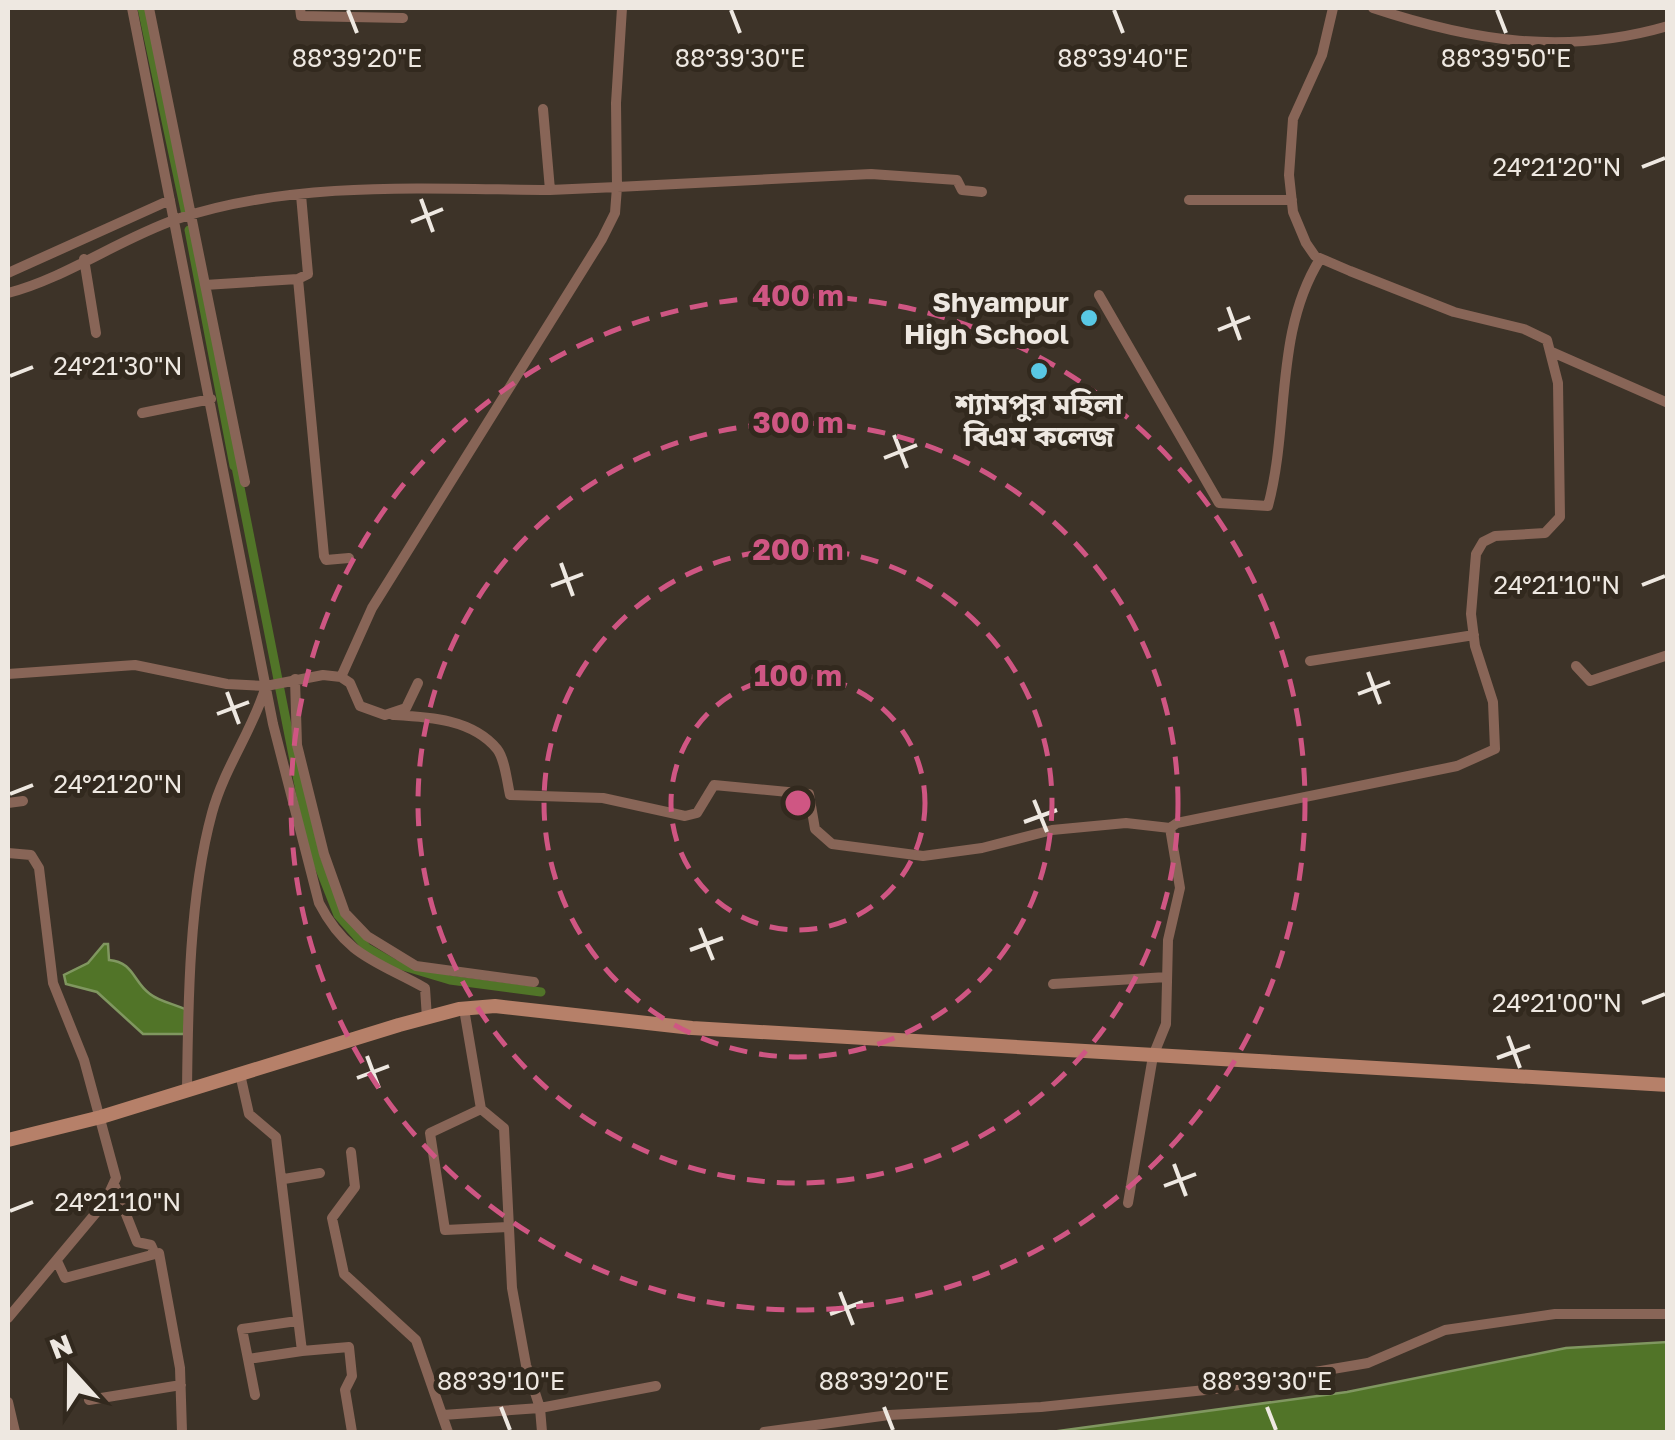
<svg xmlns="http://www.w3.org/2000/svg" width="1675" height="1440" font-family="'Golos Text','Noto Sans Bengali',sans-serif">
<rect width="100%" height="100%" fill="#3d3328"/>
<path fill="#517428" stroke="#809760" stroke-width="2.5" d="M 104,944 L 108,944 L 109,960 C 134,962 133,982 150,994 C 160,1002 175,1004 187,1010 L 184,1034 L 143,1034 L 97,992 L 66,984 L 64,975 L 88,963 Z
M 1667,1342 L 1667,1432 L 1051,1432 L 1347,1392 L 1566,1348 Z"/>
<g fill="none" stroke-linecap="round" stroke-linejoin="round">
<path stroke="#517428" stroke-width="9" d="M 142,8 L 186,215
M 189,230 L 234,466
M 235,462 L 301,796 L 316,859 L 338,915 L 367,948 L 393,963 L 450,980 L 541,992"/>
<path stroke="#886557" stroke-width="10" d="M 132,8 L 273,724 L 319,903 C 347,957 377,961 425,988 L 427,1018
M 149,8 L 245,482
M 300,8 L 301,16 L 403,18
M 1373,8 C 1472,41 1565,56 1668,26
M 543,109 L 550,190 L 617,187 L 616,103 L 622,8
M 1189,200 L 1292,200
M 84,259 L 96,333
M 8,273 L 170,200
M 298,279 L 324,556 L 326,560 L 349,558
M 205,285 L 298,279 L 308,274 L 301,195
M 8,293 C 66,278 119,239 177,219 C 294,180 428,189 550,190
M 1099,295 L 1219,503 L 1268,506 C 1290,424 1274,333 1320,259
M 1552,352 L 1668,403
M 142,413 L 211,399
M 1310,661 L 1474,635
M 1576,666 L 1590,681 L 1668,655
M 8,674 L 135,665 L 227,684 L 266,686
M 341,677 L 350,683 L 360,706 L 385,715 L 406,708 L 418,683
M 295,679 L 297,745 L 324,854 L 345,913 L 367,936 L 416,966 L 534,982
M 393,715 C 429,717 472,719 497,749 C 505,759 507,782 510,795 L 603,798 L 685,816 L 697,813 L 714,785 L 809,794 L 815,829 L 832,844 L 923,856 L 982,848 L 1052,830 L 1126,823 L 1170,828
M 8,803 L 23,801
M 8,853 L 31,855 L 39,868 L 53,983 L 84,1060 L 116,1178 L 105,1202 L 8,1318
M 1053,984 L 1167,977
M 464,1009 L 481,1109 L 504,1128 L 512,1288 L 526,1365 L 540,1408 L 656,1386
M 240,1074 L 249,1114 L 276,1137 L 302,1351 L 349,1347 L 352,1376 L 345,1390 L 352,1432
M 187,1090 C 188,1003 189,897 212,813 C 224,768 253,730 266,686 L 323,675 L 341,677 L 372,608 L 602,239 L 615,213 L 617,187 L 871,174 L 957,180 L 962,190 L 982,192
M 481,1109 L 430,1133 L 445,1230 L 508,1227
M 351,1152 L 355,1187 L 332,1218 L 344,1274 L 416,1340 L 448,1432
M 284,1179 L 320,1173
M 114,1184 L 137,1242 L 151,1245 L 155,1254
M 1128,1203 L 1153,1056 L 1166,1024 L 1168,940 L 1180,888 L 1170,828 L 1177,823 L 1457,766 L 1495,749 L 1493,702 L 1475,646 L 1471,614 L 1476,554 L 1483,542 L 1495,536 L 1545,533 L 1560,517 L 1558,383 L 1547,340 L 1524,329 L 1454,312 L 1350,271 L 1315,256 L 1306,243 L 1293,212 L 1289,175 L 1293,119 L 1322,55 L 1333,8
M 58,1263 L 65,1278 L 159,1253 L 180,1368 L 182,1432
M 248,1359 L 242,1329 L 297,1321
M 255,1395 L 248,1359 L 302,1351
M 89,1400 L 181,1385
M 8,1402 L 15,1432
M 443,1415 L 540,1408 L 542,1432
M 764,1432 L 889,1415 L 1041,1407 L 1215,1389 L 1368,1363 L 1445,1330 L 1555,1314 L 1668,1314"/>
<path stroke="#b68069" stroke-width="14" d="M 8,1140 L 101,1117 L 399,1025 L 459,1009 L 495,1006 L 692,1028 L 1668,1085"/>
</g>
<path fill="none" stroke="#eee8e1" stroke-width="4" d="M 348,10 L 357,33M 731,10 L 740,33M 1114,10 L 1123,33M 1497,10 L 1506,33M 1642,167 L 1665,158M 421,199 L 433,232M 411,222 L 443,209M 1228,307 L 1240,340M 1218,330 L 1250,317M 10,376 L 33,367M 894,435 L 907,468M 884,458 L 917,445M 561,563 L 573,596M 1642,585 L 1665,576M 551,586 L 583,574M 1368,672 L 1380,704M 227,692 L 239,724M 1358,694 L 1390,682M 217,714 L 249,702M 10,794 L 33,785M 1034,800 L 1047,832M 1024,822 L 1057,810M 700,928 L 713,960M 690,950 L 723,938M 1642,1003 L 1665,994M 1508,1036 L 1520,1068M 367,1056 L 379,1088M 1497,1058 L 1530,1046M 357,1078 L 389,1066M 1174,1164 L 1186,1196M 1164,1186 L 1196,1174M 10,1211 L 33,1202M 840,1292 L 853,1325M 830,1314 L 863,1302M 501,1407 L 510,1430M 884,1407 L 893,1430M 1267,1407 L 1276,1430"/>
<g fill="none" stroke="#cf5683" stroke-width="5" stroke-dasharray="18 12">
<circle cx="798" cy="803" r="127"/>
<circle cx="798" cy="803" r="254"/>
<circle cx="798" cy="803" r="380"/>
<circle cx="798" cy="803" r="507"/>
</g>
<g fill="#59c8e4" stroke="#32291e" stroke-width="4">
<circle cx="1089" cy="318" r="10"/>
<circle cx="1039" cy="371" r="10"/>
</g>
<g text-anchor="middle" stroke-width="10" stroke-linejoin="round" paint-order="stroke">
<g font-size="28" font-weight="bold" fill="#eee8e1" stroke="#32291e" text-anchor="end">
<text x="1069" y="312">Shyampur<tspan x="1069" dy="32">High School</tspan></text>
<text x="1039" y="414" text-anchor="middle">শ্যামপুর মহিলা<tspan x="1039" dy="32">বিএম কলেজ</tspan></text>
</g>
</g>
<g font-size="25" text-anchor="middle" fill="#eee8e1" stroke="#32291e" stroke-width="10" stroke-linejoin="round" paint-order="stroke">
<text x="357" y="67">88°39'20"E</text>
<text x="740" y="67">88°39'30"E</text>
<text x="1123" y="67">88°39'40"E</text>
<text x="1506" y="67">88°39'50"E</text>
<text x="1557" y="176">24°21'20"N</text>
<text x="118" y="375">24°21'30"N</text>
<text x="1557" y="594">24°21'10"N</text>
<text x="118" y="793">24°21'20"N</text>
<text x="1557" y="1012">24°21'00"N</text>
<text x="118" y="1211">24°21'10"N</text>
<text x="501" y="1390">88°39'10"E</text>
<text x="884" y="1390">88°39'20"E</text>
<text x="1267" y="1390">88°39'30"E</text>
</g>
<circle cx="798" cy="803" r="15" fill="#cf5683" stroke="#32291e" stroke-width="5"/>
<g font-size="30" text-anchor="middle" font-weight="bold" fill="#cf5683" stroke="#32291e" stroke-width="10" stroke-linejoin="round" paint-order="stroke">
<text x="798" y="306">400 m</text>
<text x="798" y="433">300 m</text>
<text x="798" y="560">200 m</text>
<text x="798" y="686">100 m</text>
</g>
<rect width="1675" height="1440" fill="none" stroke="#eee8e1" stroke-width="20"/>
<g transform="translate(70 1370) rotate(339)" stroke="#32291e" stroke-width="8" paint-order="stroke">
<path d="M0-8L18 38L0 25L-18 38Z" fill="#eee8e1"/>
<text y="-15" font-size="28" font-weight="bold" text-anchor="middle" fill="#eee8e1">N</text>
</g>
</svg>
